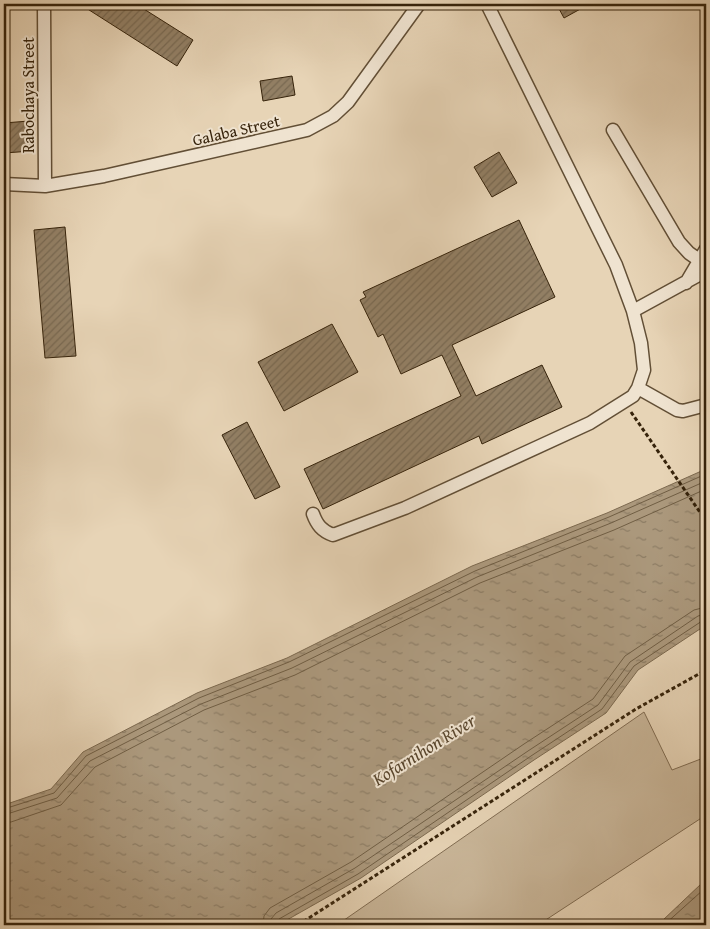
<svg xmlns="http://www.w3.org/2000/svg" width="710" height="929" font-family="'Gentium Book Plus',serif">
<defs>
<pattern id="water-ripples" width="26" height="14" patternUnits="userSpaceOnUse" patternTransform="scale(1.25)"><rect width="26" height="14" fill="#ab987c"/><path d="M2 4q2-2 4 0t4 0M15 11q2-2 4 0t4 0" fill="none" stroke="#8c7c64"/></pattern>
<pattern id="building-hatch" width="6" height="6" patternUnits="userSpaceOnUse" patternTransform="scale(1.25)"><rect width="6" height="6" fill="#927f64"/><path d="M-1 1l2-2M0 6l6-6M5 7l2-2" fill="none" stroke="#786851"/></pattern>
</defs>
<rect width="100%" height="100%" fill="#e7d4b6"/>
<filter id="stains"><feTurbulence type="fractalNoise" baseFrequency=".004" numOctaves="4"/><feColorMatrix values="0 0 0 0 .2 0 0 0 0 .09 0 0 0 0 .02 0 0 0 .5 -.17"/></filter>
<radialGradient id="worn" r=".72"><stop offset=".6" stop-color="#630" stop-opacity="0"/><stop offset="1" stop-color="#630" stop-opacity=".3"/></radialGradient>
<path fill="#c9b699" stroke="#806c52" d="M 644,712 L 672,770 L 706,757 L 706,815 L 538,925 L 337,925 Z"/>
<path fill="url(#water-ripples)" stroke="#7c694f" d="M 706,469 L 706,625 L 638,670 L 606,713 L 534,760 L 361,878 L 278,925 L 4,925 L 4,805 L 51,789 L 83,752 L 197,693 L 287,658 L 472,566 L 607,513 Z
M 701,884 L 706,884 L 706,925 L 654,925 L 663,920 Z"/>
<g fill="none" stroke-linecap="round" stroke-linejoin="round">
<path stroke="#705e44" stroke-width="1" d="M 4,809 L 54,793 L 86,756 L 199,698 L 289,662 L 475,571 L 609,517 L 706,474
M 4,815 L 57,798 L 90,761 L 201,704 L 292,668 L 477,577 L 611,523 L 706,481
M 4,823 L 11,822 L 61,805 L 95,767 L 204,710 L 295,675 L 480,583 L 614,530 L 706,489
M 263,925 L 264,916 L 270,908 L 351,862 L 524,744 L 593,699 L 625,656 L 694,610 L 706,607
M 270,925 L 271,919 L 276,913 L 355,868 L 528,751 L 598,705 L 630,662 L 698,616 L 706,614
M 277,925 L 279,919 L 358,874 L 531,756 L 602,709 L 634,666 L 702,621 L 706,621
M 664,925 L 703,890 L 706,889"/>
</g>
<path fill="url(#building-hatch)" stroke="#36230b" d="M 88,4 L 136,4 L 193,40 L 177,66 L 86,8 Z
M 549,4 L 582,4 L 584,7 L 564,18 L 557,5 L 551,8 Z
M 292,76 L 295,95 L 263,101 L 260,81 Z
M 29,121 L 32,151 L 4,153 L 4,123 Z
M 499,152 L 517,183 L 492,197 L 474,167 Z
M 519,220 L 555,297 L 452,345 L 476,396 L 542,365 L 562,407 L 482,444 L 479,436 L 323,509 L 304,469 L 461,396 L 442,355 L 401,374 L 383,334 L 378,337 L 360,300 L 366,297 L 363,292 Z
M 65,227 L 76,356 L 45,358 L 34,230 Z
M 332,324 L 358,372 L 284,411 L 258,362 Z
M 247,422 L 280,487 L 255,499 L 222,435 Z"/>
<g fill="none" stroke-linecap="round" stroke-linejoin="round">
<defs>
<path id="street" d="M 44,4 L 45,186
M 613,130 L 679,242 L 689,253 L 699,260
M 4,184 L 45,186 L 104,176 L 307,130 L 333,116 L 348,102 L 419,4
M 686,283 L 706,249
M 633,311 L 706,271
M 638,388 L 677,410 L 683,411 L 706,405
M 313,514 C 317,525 322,531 333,535 L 405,508 L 590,423 L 633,396 L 638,388 L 644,370 L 641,343 L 633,311 L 616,265 L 487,4"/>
</defs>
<use href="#street" stroke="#624f36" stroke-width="15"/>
<path stroke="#36230b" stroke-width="3" stroke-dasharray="4 2.5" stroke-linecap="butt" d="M 631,412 L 706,521
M 298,925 L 636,709 L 706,670"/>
<use href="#street" stroke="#efe3d0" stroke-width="12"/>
</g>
<g text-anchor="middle" stroke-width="4" stroke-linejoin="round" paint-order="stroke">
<g font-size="16" fill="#36230b" stroke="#efe3d0">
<text transform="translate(28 95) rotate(-90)" y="6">Rabochaya Street</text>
<text transform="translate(236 130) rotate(-13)" y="6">Galaba Street</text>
</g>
<g font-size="18" font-style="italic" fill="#59462d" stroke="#efe3d0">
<text transform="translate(424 750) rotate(-32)" y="6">Kofarnihon River</text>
</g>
</g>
<rect width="710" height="929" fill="none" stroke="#e7d4b6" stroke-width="20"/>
<rect x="5" y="5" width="700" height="919" fill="none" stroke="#36230b" stroke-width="2.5"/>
<rect x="10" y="10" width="690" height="909" fill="none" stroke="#36230b"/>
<rect width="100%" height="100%" filter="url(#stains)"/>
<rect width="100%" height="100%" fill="url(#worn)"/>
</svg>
